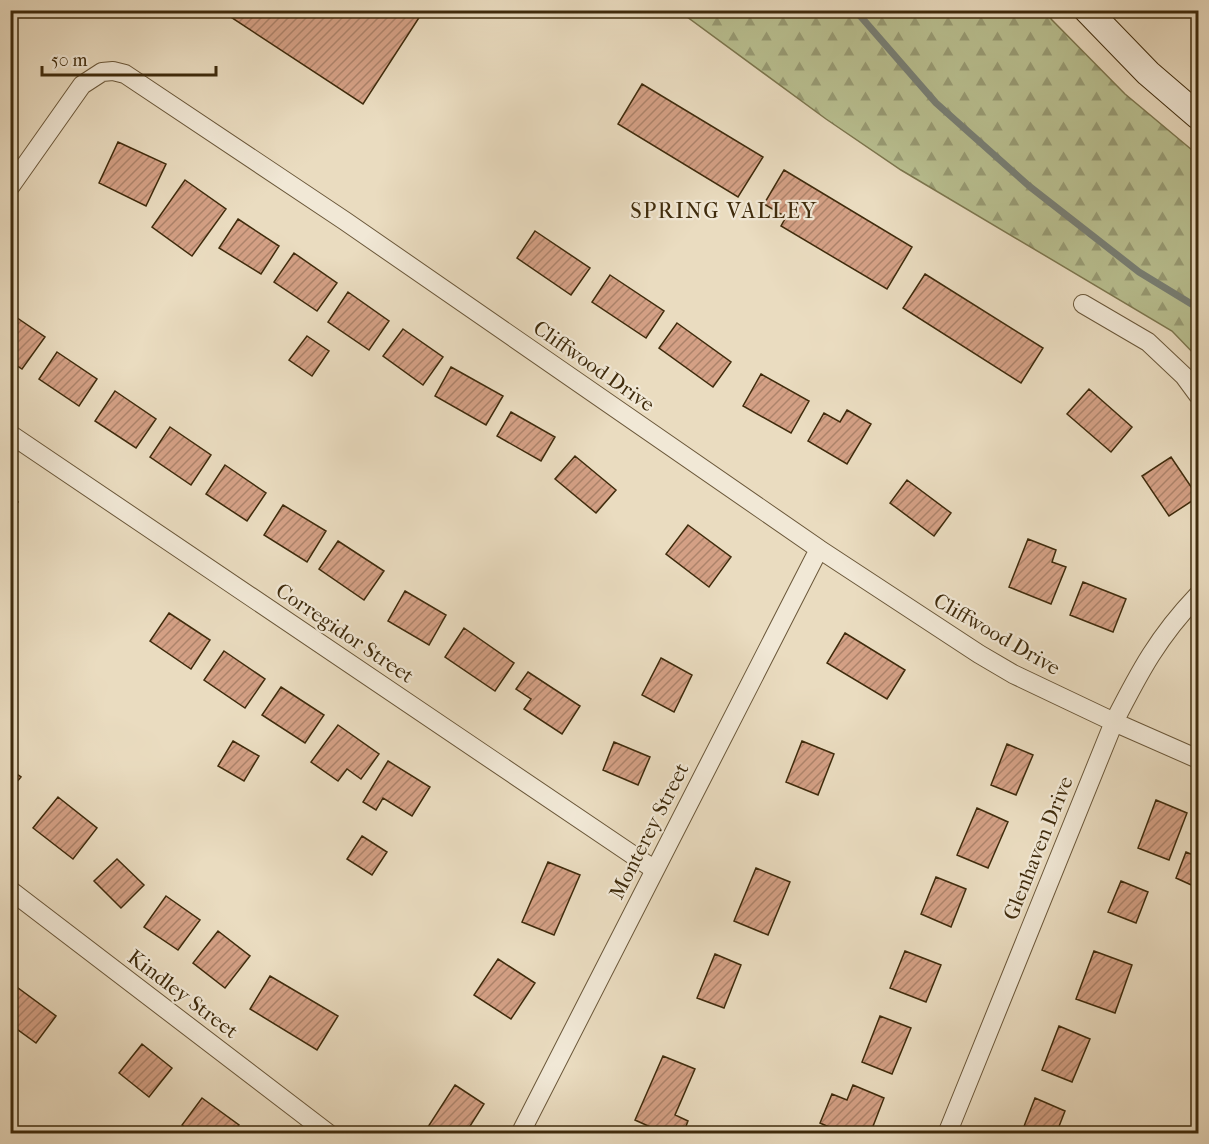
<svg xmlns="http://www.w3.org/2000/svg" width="1209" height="1144" font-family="'IM FELL French Canon',serif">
<defs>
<pattern id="forest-firs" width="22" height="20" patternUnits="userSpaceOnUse" patternTransform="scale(1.5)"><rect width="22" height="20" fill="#b9c091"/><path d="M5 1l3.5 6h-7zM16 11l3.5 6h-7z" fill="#989c75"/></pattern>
<pattern id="building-hatch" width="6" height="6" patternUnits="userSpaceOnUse" patternTransform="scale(1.5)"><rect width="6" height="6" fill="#d4a085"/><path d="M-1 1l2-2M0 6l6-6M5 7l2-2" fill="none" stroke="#ad836b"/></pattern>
</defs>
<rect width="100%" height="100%" fill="#eadcc0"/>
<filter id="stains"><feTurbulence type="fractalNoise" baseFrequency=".00333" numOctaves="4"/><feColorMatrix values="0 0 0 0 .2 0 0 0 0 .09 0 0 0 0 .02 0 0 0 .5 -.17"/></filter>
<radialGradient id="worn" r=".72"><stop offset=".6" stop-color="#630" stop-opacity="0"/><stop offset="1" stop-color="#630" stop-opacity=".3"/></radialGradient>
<path fill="url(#forest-firs)" stroke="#7c764e" stroke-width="1.5" d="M 679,11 L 1045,11 L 1052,20 L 1125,94 L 1198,155 L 1198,358 L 1172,331 L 901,170 L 826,119 Z"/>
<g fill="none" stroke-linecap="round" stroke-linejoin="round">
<path stroke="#788077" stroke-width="7" d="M 855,10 L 936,103 L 1029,186 L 1139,272 L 1198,308"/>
</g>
<path fill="url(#building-hatch)" stroke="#3f2b0c" stroke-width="1.5" d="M 220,10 L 424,10 L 363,104 Z
M 642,84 L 763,157 L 738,197 L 618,124 Z
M 118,142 L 166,164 L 146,206 L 99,183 Z
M 784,170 L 912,247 L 887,289 L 781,226 L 786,217 L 764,204 Z
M 185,180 L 226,209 L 192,256 L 152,227 Z
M 238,219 L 279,246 L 261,274 L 219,248 Z
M 535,231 L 590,268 L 571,295 L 517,258 Z
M 294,253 L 337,283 L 317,311 L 274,282 Z
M 925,274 L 1043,348 L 1021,383 L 903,308 Z
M 610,275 L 664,311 L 646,338 L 592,302 Z
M 348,292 L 389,321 L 369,350 L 328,322 Z
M 10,313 L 45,337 L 22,369 L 10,361 Z
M 677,323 L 731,362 L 713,387 L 659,348 Z
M 403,329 L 443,357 L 423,385 L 383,356 Z
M 307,336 L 329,351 L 312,376 L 289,360 Z
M 57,352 L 97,379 L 79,406 L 39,379 Z
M 451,367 L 503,396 L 486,425 L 435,396 Z
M 761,374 L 809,401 L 791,433 L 743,406 Z
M 1089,389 L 1132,427 L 1111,452 L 1067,414 Z
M 115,391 L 156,419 L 136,448 L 95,421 Z
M 847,410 L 871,424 L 847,464 L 808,441 L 824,413 L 840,422 Z
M 511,412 L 555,437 L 541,461 L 497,436 Z
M 170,427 L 211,455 L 191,485 L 150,457 Z
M 575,456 L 616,490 L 596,513 L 555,479 Z
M 1171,457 L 1198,497 L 1169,516 L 1142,476 Z
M 225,465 L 266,493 L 247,521 L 206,494 Z
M 907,480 L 951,513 L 934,536 L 890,503 Z
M 10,497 L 18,502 L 10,514 Z
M 283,505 L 326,531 L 307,562 L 264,535 Z
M 688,525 L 731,557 L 709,587 L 666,554 Z
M 1028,539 L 1056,550 L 1052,562 L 1066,567 L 1051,604 L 1009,587 Z
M 338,541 L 384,571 L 364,600 L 319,569 Z
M 1083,582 L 1126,599 L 1113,632 L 1070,615 Z
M 405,591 L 446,615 L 429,645 L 388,621 Z
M 169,613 L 210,640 L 191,669 L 150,641 Z
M 464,628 L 514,663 L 495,691 L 445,657 Z
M 845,633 L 905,670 L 887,699 L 827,663 Z
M 224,651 L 265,679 L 245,708 L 204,680 Z
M 661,658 L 692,675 L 674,712 L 642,695 Z
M 528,672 L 580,706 L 562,734 L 524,709 L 531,699 L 516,689 Z
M 281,687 L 324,715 L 305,743 L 262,715 Z
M 338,725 L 379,754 L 361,779 L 347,769 L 338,781 L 311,762 Z
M 233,741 L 259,756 L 244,781 L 218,766 Z
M 802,741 L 834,754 L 818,795 L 786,782 Z
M 614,742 L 650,757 L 638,785 L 603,770 Z
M 1007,744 L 1033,755 L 1016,795 L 991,785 Z
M 388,761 L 430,787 L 412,816 L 383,798 L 376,810 L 363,802 Z
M 10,769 L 21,777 L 10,790 Z
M 58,797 L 97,828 L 73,859 L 33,828 Z
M 1156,800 L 1187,813 L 1169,860 L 1138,848 Z
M 977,808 L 1008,822 L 988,868 L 957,855 Z
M 362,836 L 387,852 L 372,875 L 347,859 Z
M 1186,852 L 1198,857 L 1198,888 L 1176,878 Z
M 117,859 L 144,885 L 121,908 L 94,881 Z
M 548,862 L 580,875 L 554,935 L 522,922 Z
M 756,868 L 790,882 L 768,935 L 734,921 Z
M 936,877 L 966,889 L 951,927 L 921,914 Z
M 1121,881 L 1148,892 L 1136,923 L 1108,912 Z
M 166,896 L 200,920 L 178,950 L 144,927 Z
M 218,931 L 250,956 L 225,988 L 193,963 Z
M 905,951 L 941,965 L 926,1002 L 890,988 Z
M 1094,951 L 1132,965 L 1115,1013 L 1076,999 Z
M 715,954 L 741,965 L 724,1008 L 697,998 Z
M 498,959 L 535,983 L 511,1019 L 474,995 Z
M 270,976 L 338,1016 L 317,1050 L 250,1009 Z
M 10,982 L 56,1016 L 36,1043 L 10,1024 Z
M 880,1016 L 911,1028 L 892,1074 L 862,1062 Z
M 1059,1026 L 1090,1039 L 1072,1082 L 1042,1070 Z
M 142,1044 L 172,1068 L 149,1097 L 119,1073 Z
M 663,1056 L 695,1069 L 675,1115 L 688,1121 L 683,1134 L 666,1134 L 635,1120 Z
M 455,1085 L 484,1104 L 465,1134 L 432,1134 L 426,1130 Z
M 853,1085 L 884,1098 L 870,1134 L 845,1134 L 820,1123 L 832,1094 L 847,1100 Z
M 202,1098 L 239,1125 L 233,1134 L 194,1134 L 182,1125 Z
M 1035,1098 L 1065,1111 L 1056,1134 L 1021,1134 Z"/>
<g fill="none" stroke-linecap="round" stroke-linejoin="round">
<defs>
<path id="street" d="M 10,187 L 82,85 L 102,72 L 113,71 L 125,74 L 345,221 L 819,549 L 979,654 L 1013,674 L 1114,722 L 1198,759
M 1083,304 L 1148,342 L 1184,376 L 1198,395
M 10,434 L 655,870
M 10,890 L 329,1134
M 520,1134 L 819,549
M 947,1134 L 1114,722 C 1140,671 1158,637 1198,595"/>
<path id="secondary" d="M 1087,10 L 1148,73 L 1198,116"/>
</defs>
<use href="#street" stroke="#6a5739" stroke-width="20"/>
<use href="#secondary" stroke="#3f2b0c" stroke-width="28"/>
<use href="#street" stroke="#f1e8d6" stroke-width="18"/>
<use href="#secondary" stroke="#f1e8d6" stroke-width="26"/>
</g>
<g text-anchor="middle" stroke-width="4.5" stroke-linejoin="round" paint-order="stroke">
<g font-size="21" fill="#3f2b0c" stroke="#f1e8d6">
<text transform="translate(594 366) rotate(35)" y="7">Cliffwood Drive</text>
<text transform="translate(345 633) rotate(34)" y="7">Corregidor Street</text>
<text transform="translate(997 634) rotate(30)" y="7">Cliffwood Drive</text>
<text transform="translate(649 831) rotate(-63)" y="7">Monterey Street</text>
<text transform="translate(1038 848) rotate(-68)" y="7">Glenhaven Drive</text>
<text transform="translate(183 994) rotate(37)" y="7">Kindley Street</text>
</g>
<g font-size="22" letter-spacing="1.5" fill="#3f2b0c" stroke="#f1e8d6">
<text x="724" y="218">SPRING VALLEY</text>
</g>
</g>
<rect width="1209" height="1144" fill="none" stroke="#eadcc0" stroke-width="36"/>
<rect x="12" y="12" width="1185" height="1120" fill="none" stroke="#3f2b0c" stroke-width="3"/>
<rect x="18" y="18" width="1173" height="1108" fill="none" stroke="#3f2b0c" stroke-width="1.5"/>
<path d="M42 66v9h174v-9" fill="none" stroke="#3f2b0c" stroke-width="3"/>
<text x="51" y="66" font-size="18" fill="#3f2b0c" stroke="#f1e8d6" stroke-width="4.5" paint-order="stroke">50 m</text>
<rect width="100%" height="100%" filter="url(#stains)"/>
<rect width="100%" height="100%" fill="url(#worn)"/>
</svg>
